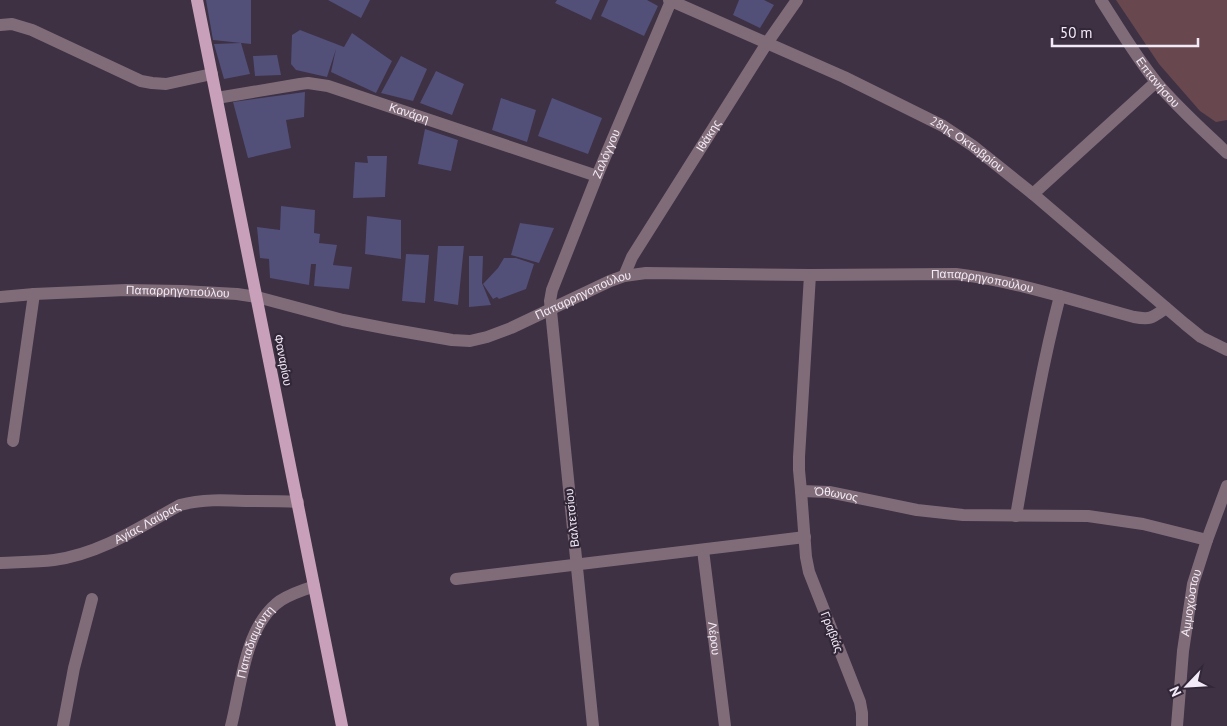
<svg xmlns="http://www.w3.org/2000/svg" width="1227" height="726" font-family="'PT Sans',sans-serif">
<rect width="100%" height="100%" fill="#3d3143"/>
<path fill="#68484e" d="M 1116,0 L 1227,0 L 1227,120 L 1216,122 L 1200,111 L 1159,64 Z"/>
<path fill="#524f79" d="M 206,0 L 251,0 L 251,44 L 213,40 Z
M 328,0 L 370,0 L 361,18 Z
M 557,0 L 600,0 L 591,20 L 555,3 Z
M 608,0 L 647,0 L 658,6 L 644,36 L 601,16 Z
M 739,0 L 764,0 L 774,5 L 760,28 L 733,15 Z
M 300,30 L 344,47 L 352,33 L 392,61 L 376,93 L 331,72 L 336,49 L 327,77 L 296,70 L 291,64 L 292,35 Z
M 241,43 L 250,74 L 224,79 L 214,44 Z
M 277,55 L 281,75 L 255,76 L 253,56 Z
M 401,56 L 427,69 L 413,101 L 381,93 Z
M 436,71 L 464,84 L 452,115 L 420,103 Z
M 305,92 L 304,117 L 286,120 L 291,148 L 248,158 L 233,102 Z
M 501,98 L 536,110 L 527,142 L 492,130 Z
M 552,98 L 602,118 L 588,154 L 538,136 Z
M 425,129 L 458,140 L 451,171 L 418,164 Z
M 367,156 L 387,156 L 385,197 L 353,198 L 355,162 L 368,163 Z
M 281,206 L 315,210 L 314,233 L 320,234 L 319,243 L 337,245 L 333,265 L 352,267 L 349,289 L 314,286 L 316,264 L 311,264 L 309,285 L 270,278 L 269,259 L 260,258 L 257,227 L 280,230 Z
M 367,216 L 401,220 L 401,259 L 365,254 Z
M 520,223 L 554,228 L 539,263 L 511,255 Z
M 438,246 L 464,246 L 458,305 L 434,301 Z
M 406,254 L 429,255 L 425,303 L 402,301 Z
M 469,256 L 483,256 L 482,283 L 491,305 L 469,307 Z
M 504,258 L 516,258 L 534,264 L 526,289 L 499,299 L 497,297 L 493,299 L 483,284 L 498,268 Z"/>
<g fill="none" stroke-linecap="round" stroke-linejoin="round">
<g stroke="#806c78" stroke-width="12">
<path id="s1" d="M 669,0 L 844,77 L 943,126 L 973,146 L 1033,194 L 1185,324 L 1201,337 L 1227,350"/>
<path id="s2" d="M 1101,0 C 1119,28 1136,57 1157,83 C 1178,108 1203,130 1227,153"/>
<path d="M 0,25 L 12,24 L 32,30 L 141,81 L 152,83 L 166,84 L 212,74"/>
<path id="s3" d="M 217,98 L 300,84 L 308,83 L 328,86 L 597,176"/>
<path d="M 1033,194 L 1156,82"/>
<path id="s4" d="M 624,276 L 632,257 L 767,43 L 797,0"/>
<path id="s5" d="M 0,297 L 34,294 L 126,290 L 182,291 L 237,294 L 257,297 L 343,320 L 389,329 L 452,340 L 470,341 L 487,337 L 511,328 L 610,281 L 624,276 L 646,273 L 810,275 L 956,274 C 1016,281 1075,301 1134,317 C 1151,320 1152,318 1166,308"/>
<path d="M 13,441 L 34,294"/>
<path d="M 801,491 L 799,470 L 799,457 L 810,275"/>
<path d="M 1016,516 C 1029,442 1041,369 1060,296"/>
<path id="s6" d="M 703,550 L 725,726"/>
<path id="s7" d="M 0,563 C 18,562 36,562 54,560 C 100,554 140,527 180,505 C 202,499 224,500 246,501 C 263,501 280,501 298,502"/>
<path d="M 456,579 L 805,537"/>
<path d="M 63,726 L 74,668 L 92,599"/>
<path id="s8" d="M 231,726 C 241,688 244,631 276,604 C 286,595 302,591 314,586"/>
<path id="s9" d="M 593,726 L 550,301 L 552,290 L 597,176 L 671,1"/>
<path id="s10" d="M 862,726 L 862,713 L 860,702 L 809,572 L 806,557 L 801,491 L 829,492 L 917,510 L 963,515 L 1088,516 L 1143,524 L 1207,540"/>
<path id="s11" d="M 1177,726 L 1183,651 L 1193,584 L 1207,540 L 1227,486"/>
</g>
<path stroke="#c8a0b9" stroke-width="12" d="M 197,0 L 342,726"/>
</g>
<g text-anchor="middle" stroke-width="4.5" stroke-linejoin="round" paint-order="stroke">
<g font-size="12" fill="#f2eaf6" stroke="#322738">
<text dy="4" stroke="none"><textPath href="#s2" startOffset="100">Επτανήσου</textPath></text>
<text dy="4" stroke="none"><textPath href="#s3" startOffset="198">Κανάρη</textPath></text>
<text dy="4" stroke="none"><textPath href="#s4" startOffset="164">Ιθάκης</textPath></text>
<text dy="4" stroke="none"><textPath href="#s1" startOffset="332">28ης Οκτωβρίου</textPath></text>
<text dy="4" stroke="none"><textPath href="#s9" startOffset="585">Ζαλόγγου</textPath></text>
<text dy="4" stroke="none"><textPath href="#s5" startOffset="1002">Παπαρρηγοπούλου</textPath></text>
<text dy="4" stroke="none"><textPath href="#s5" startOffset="178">Παπαρρηγοπούλου</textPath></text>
<text dy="4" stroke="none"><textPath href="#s5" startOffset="598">Παπαρρηγοπούλου</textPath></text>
<text transform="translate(283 360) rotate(79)" y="4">Φαναρίου</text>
<text dy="4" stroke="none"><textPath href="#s10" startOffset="281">Όθωνος</textPath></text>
<text transform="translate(572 518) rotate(-96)" y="4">Βαλτετσίου</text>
<text dy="4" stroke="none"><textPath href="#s7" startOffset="155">Αγίας Λαύρας</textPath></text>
<text dy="4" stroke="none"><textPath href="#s11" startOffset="124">Αμμοχώστου</textPath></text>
<text transform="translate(832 632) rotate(69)" y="4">Γραβιάς</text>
<text dy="4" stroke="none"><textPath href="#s6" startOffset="89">Λέρου</textPath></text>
<text dy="4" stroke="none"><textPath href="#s8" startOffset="88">Παπαδιαμάντη</textPath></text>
</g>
</g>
<g transform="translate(1187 686) rotate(245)" stroke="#322738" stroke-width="4" paint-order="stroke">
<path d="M0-4L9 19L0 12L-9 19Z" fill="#f2eaf6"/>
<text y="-8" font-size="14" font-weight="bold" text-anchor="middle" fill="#f2eaf6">N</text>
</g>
<path d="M1052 38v8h146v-8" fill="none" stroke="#f2eaf6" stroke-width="2.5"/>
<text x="1060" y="38" font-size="15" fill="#f2eaf6" stroke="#322738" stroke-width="4" paint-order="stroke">50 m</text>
</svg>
